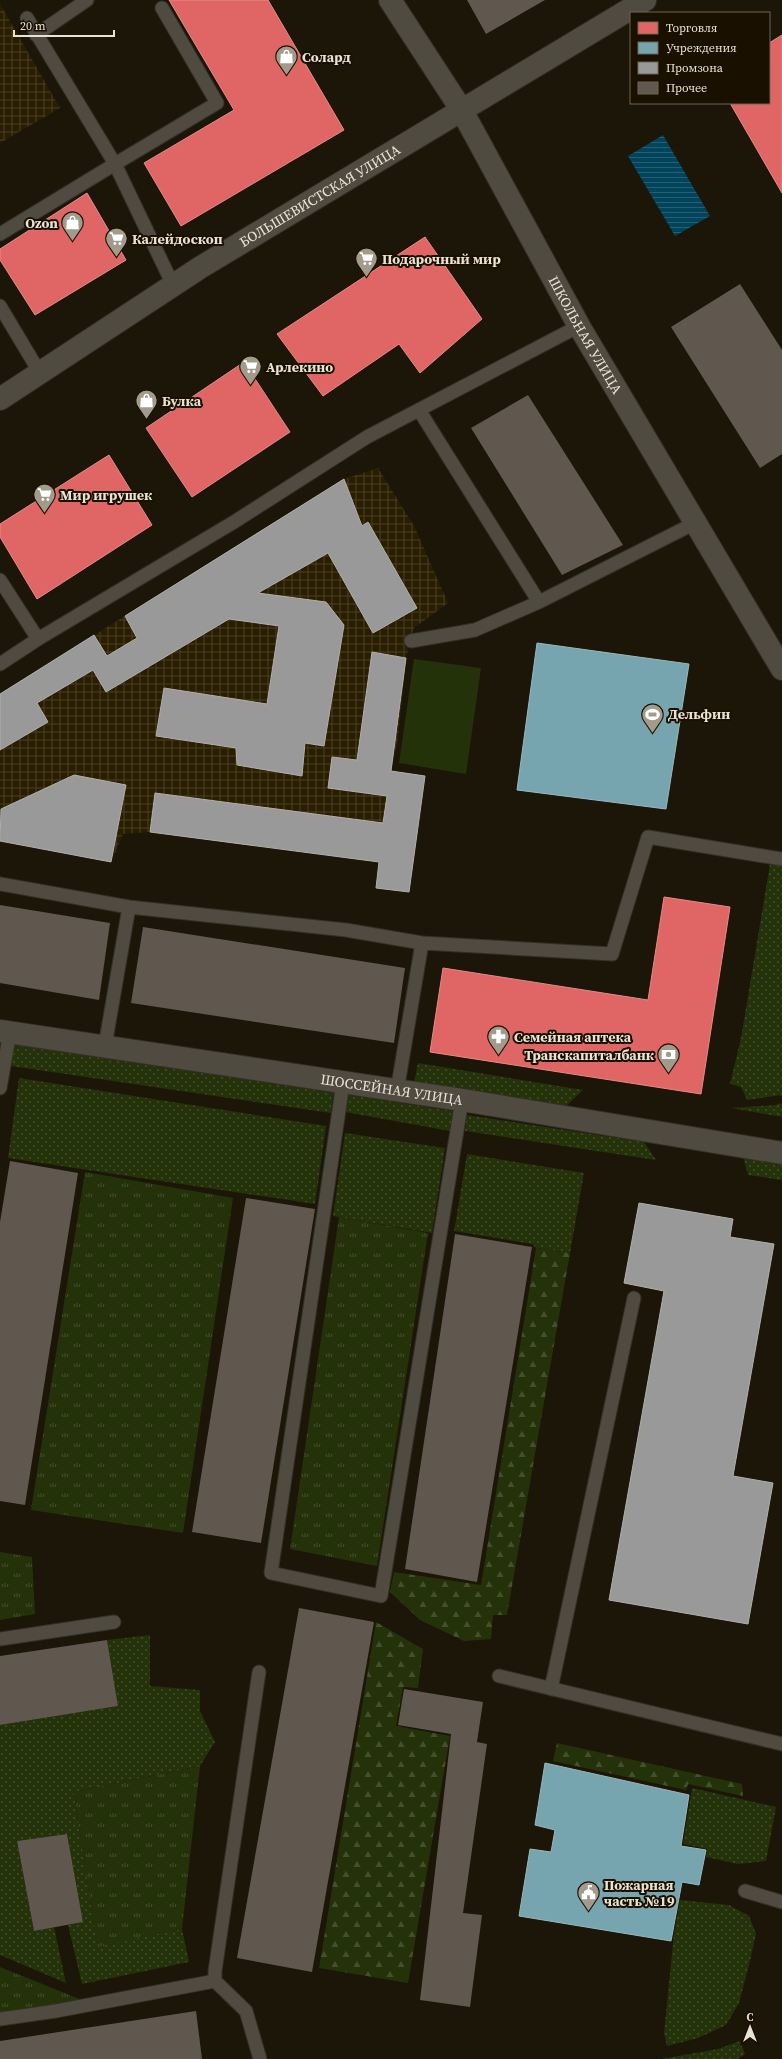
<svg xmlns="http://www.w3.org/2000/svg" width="782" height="2059" font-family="'Source Serif 4',serif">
<defs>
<pattern id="industrial-grid" width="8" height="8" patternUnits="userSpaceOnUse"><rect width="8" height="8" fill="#2a1e01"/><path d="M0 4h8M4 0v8" fill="none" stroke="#493f25"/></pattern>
<pattern id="grass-dots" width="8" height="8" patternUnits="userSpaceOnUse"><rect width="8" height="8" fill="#243209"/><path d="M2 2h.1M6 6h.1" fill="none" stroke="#44502c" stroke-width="1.8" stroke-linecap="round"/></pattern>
<pattern id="forest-firs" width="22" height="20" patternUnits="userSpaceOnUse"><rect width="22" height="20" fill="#243209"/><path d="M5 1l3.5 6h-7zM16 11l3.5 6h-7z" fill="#44502c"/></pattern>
<pattern id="park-tufts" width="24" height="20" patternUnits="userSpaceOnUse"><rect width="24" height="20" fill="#243209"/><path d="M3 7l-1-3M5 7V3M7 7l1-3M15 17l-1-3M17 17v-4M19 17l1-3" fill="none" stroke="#44502c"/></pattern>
<pattern id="water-rules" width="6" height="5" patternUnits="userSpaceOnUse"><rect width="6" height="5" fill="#02445b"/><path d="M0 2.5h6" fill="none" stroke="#275f72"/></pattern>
</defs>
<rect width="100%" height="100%" fill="#1b1608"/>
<path fill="url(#industrial-grid)" d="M 0,4 L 60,108 L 0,143 Z
M 378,468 L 414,526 L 448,603 L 414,628 L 406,658 L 398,738 L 391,771 L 425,776 L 409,892 L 376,888 L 379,862 L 150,832 L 123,834 L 111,862 L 0,841 L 0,694 L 344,479 Z"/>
<path fill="url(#grass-dots)" d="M 770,864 L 782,866 L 782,1095 L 747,1100 L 741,1087 L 730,1084 L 741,1038 Z
M 14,1044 L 334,1091 L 331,1113 L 11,1066 Z
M 418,1063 L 583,1090 L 566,1106 L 414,1082 Z
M 19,1078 L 326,1126 L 315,1204 L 8,1158 Z
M 349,1095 L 454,1111 L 450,1131 L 345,1112 Z
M 782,1103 L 782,1117 L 731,1108 L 776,1105 Z
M 467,1115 L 644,1142 L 656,1160 L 465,1131 Z
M 345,1133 L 445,1148 L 432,1233 L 333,1216 Z
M 467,1154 L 584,1173 L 570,1253 L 536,1248 L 532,1244 L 454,1231 Z
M 743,1157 L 782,1163 L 782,1180 L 748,1175 Z
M 150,1635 L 150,1686 L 200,1690 L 200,1711 L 215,1742 L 200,1766 L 74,1792 L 97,1946 L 182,1929 L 189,1962 L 82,1984 L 68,1925 L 83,1922 L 67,1834 L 17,1841 L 34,1931 L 54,1927 L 66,1983 L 0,1955 L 0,1725 L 118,1706 L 107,1640 Z
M 692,1788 L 776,1807 L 766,1861 L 738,1864 L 706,1857 L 707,1849 L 683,1844 Z
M 680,1900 L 729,1905 L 749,1916 L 756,1934 L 750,1961 L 739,2003 L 726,2025 L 698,2038 L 667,2046 L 664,2033 L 674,1934 Z
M 740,2041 L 745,2054 L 737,2059 L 661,2059 L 718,2049 Z"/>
<path fill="url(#forest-firs)" d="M 536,1248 L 570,1253 L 507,1615 L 493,1615 L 491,1639 L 464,1641 L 420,1620 L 390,1592 L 394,1572 L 481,1585 Z
M 376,1622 L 423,1649 L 418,1688 L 403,1687 L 396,1726 L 450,1736 L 408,1983 L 319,1968 Z
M 557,1743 L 742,1784 L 743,1796 L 688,1784 L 686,1790 L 553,1761 Z"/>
<path fill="url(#park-tufts)" d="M 85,1172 L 233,1198 L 183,1533 L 31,1510 Z
M 339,1217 L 428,1233 L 377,1566 L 290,1549 Z
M 0,1552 L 32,1557 L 35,1614 L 0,1620 Z
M 200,1766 L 182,1929 L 97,1947 L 74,1792 Z
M 0,1967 L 82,2000 L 0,2012 Z"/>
<path fill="#243209" d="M 414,659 L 481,668 L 466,774 L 399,763 Z"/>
<path fill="url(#water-rules)" d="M 663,135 L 710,216 L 675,236 L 628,156 Z"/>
<path fill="#e06666" stroke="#e38c87" d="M 169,0 L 268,0 L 344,130 L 181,226 L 144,163 L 234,110 Z
M 782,35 L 782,193 L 730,103 L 769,103 L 769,43 Z
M 87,193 L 126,260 L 35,315 L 0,260 L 0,249 Z
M 425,237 L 482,319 L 420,373 L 399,344 L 323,396 L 277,334 Z
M 244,362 L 290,432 L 192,497 L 146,428 Z
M 109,455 L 152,525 L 37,599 L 0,537 L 0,524 Z
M 664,897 L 730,907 L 701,1094 L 430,1052 L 443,968 L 648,1000 Z"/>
<path fill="#76a5af" stroke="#99b8ba" d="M 537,643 L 689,664 L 666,809 L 517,790 Z
M 545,1763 L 689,1795 L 681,1846 L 706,1850 L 699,1885 L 682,1882 L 671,1941 L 519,1916 L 530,1849 L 551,1852 L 555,1830 L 535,1825 Z"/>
<path fill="#999" stroke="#b1afaa" d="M 344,479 L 362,526 L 368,522 L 417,608 L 373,633 L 328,553 L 258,593 L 326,602 L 344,625 L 324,746 L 305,743 L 302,776 L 237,765 L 236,748 L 156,736 L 164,688 L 267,704 L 279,626 L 229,619 L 106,692 L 93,670 L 37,703 L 48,722 L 0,750 L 0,694 L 94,635 L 107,656 L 137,638 L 125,616 Z
M 372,652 L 406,658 L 391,771 L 425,776 L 409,892 L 376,888 L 379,862 L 150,832 L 155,793 L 383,823 L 387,796 L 328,788 L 332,757 L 357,760 Z
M 74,775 L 126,785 L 111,862 L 0,841 L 1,809 Z
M 639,1203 L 733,1219 L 730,1237 L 774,1244 L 733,1476 L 773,1483 L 748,1624 L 609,1600 L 664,1291 L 624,1283 Z"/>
<path fill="#60574e" d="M 467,0 L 545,0 L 486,34 Z
M 740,284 L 782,350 L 782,454 L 760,468 L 671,327 Z
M 528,395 L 623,545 L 562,575 L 471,428 Z
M 0,905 L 110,923 L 99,1000 L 0,983 Z
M 143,927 L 405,968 L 394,1043 L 131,1003 Z
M 10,1161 L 78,1173 L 25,1505 L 0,1501 L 0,1222 Z
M 246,1198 L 315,1209 L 261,1543 L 192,1532 Z
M 455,1234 L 532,1247 L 477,1582 L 405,1569 Z
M 299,1608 L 374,1622 L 312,1972 L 237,1958 Z
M 107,1640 L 118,1706 L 0,1725 L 0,1656 Z
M 404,1689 L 483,1702 L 477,1742 L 487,1744 L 463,1913 L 482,1915 L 470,2007 L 420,2000 L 451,1734 L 398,1725 Z
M 67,1834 L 83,1922 L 34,1931 L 17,1841 Z
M 196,2011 L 202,2059 L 0,2059 L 0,2041 Z"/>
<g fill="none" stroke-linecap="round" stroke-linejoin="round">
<defs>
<path id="lane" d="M 162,8 L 217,103 L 115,164 L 173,285
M 36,35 L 87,0
M 0,234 L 115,164 L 27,18
M 0,306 L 40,373
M 419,410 L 539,602 L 695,523
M 0,580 L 38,639 L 0,664
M 38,639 L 234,522 L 367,437 L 579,326
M 411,641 L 475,630 L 539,602
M 0,884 L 129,907 L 105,1046
M 129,907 L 346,930 L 422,943
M 343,1083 L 271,1573 L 381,1596 L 462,1100
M 0,1088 L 10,1032
M 397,1091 L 422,943 L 612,954 L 648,837 L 782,859
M 0,1639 L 114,1622
M 259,1672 L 215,1971 L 215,1981 L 246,2011 L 260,2059
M 499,1676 L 782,1744
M 551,1689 L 634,1298
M 745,1891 L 782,1902
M 0,2019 L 56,2011 L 215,1981"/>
<path id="street" d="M 390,0 L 461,109"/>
<g id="secondary">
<path id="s1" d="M 461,109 L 579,326 L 782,669"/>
<path id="s2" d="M 0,399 L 201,267 L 645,0"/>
<path id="s3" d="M 0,1031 L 462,1100 L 782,1153"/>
</g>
</defs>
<use href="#lane" stroke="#342f27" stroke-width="15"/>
<use href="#street" stroke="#342f27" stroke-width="24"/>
<use href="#secondary" stroke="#342f27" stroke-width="24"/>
<use href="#lane" stroke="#4f4b40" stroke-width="13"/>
<use href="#street" stroke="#4f4b40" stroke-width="22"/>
<use href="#secondary" stroke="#4f4b40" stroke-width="22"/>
</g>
<defs>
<symbol id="shop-pin" viewBox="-11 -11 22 30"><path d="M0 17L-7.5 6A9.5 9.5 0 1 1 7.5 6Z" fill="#a29b8c" stroke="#1a1000"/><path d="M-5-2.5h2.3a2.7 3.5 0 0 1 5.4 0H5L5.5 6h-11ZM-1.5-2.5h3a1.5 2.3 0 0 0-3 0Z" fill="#fff"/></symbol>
<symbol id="supermarket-pin" viewBox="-11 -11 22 30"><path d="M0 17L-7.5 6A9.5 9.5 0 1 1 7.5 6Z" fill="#a29b8c" stroke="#1a1000"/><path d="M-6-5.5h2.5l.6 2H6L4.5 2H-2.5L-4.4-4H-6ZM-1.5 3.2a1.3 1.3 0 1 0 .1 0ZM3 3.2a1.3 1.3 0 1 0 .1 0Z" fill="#fff"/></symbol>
<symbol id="stadium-pin" viewBox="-11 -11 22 30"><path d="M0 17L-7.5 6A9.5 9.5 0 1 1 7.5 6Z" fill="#a29b8c" stroke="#1a1000"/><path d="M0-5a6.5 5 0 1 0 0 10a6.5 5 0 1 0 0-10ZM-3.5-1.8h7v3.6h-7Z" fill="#fff"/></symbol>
<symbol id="pharmacy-pin" viewBox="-11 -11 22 30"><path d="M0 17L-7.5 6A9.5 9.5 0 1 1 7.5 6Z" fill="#a29b8c" stroke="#1a1000"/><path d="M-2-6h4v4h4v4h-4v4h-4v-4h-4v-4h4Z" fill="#fff"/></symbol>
<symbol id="bank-pin" viewBox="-11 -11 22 30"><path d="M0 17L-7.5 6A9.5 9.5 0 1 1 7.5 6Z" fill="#a29b8c" stroke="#1a1000"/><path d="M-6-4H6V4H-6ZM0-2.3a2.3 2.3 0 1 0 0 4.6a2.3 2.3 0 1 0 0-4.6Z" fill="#fff"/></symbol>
<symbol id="civic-pin" viewBox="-11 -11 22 30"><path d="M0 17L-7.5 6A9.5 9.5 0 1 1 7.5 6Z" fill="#a29b8c" stroke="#1a1000"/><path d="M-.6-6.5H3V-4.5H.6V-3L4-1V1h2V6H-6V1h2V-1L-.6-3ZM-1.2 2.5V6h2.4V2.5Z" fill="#fff"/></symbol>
</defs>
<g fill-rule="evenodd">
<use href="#shop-pin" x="274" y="44" width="25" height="34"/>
<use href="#shop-pin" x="60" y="210" width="25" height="34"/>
<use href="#supermarket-pin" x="104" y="226" width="25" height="34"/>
<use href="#supermarket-pin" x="354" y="246" width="25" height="34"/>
<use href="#supermarket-pin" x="238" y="354" width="25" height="34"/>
<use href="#shop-pin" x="134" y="388" width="25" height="34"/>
<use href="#supermarket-pin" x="32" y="482" width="25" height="34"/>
<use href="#stadium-pin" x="640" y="702" width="25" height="34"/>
<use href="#pharmacy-pin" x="486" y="1024" width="25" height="34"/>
<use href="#bank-pin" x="656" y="1042" width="25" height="34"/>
<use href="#civic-pin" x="576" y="1880" width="25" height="34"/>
</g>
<g text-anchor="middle" stroke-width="4" stroke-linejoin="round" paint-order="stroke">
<g font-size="14" font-weight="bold" fill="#eae3d3" stroke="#1a1000" text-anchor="start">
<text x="302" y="62">Солард</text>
<text x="58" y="228" text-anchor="end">Ozon</text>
<text x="132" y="244">Калейдоскоп</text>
<text x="382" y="264">Подарочный мир</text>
<text x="266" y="372">Арлекино</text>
<text x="162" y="406">Булка</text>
<text x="60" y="500">Мир игрушек</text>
<text x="668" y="719">Дельфин</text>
<text x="514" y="1042">Семейная аптека</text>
<text x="654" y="1060" text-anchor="end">Транскапиталбанк</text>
<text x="604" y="1890">Пожарная<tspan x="604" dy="16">часть №19</tspan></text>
</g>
<g font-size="14" fill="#eae3d3" stroke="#1a1000">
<text dy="5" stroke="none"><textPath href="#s2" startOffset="379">БОЛЬШЕВИСТСКАЯ УЛИЦА</textPath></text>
<text dy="5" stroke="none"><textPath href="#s1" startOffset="258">ШКОЛЬНАЯ УЛИЦА</textPath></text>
<text dy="5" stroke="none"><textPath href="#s3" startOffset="396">ШОССЕЙНАЯ УЛИЦА</textPath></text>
</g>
</g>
<rect x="630" y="12" width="140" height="92" fill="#1a1000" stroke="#6d6454"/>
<rect x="638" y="22" width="20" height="12" fill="#e06666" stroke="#6d6454"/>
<text x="666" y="32" font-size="12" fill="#eae3d3">Торговля</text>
<rect x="638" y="42" width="20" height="12" fill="#76a5af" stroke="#6d6454"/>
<text x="666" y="52" font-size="12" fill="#eae3d3">Учреждения</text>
<rect x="638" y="62" width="20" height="12" fill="#999999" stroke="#6d6454"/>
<text x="666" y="72" font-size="12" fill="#eae3d3">Промзона</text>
<rect x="638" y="82" width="20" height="12" fill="#60574e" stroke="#6d6454"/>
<text x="666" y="92" font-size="12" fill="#eae3d3">Прочее</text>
<g transform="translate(750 2027)" stroke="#1a1000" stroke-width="3" paint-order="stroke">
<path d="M0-3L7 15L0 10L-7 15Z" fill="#eae3d3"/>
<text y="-6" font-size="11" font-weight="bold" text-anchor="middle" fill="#eae3d3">С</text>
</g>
<path d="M14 30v6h100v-6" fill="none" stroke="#eae3d3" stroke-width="2"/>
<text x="20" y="30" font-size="12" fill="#eae3d3" stroke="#1a1000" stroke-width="3" paint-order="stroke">20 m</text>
</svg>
